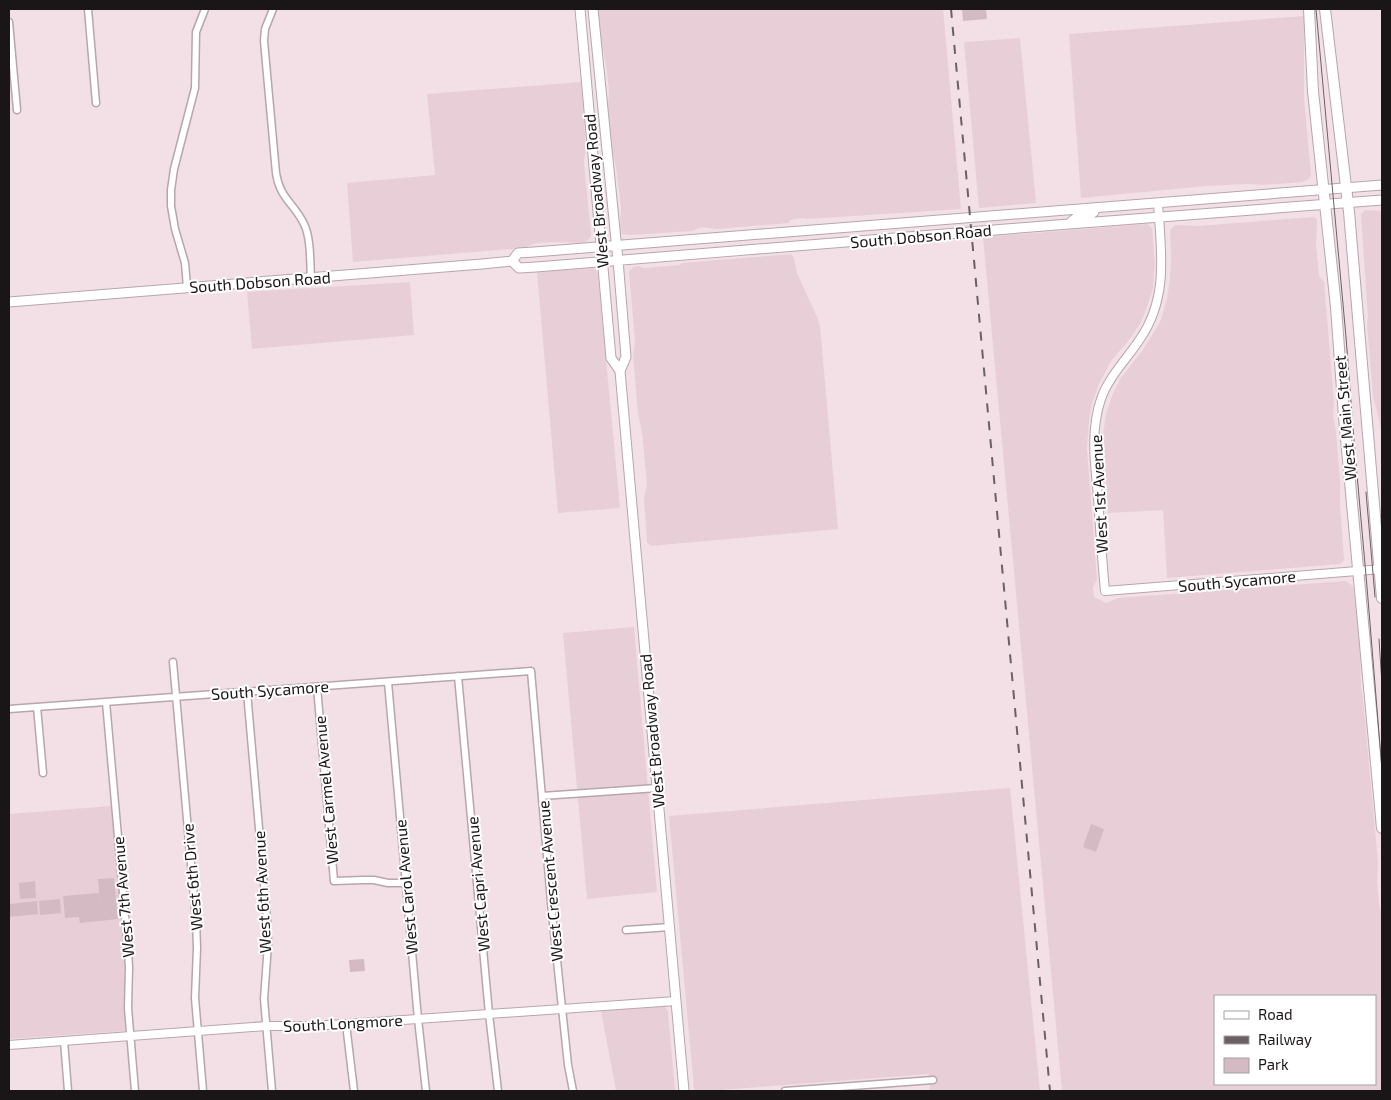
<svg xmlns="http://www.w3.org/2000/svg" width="1391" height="1100" font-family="'Exo 2',sans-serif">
<rect width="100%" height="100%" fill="#f2e0e6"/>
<path fill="#e8cfd7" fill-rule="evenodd" d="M 598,9 L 943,9 L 961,209 L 807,219 L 804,218 L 790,220 L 789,223 L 716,229 L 702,227 L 692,231 L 631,235 L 622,234 L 620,227 L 621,207 L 616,167 L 612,151 L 608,108 L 609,90 L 606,64 L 601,41 Z
M 1304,16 L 1304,98 L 1311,175 L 1309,179 L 1303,182 L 1262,185 L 1248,184 L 1206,186 L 1081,198 L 1069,34 Z
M 1020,38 L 1036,203 L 979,208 L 964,42 Z
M 581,82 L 586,147 L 584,162 L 591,233 L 591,236 L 587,241 L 584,243 L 555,242 L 536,243 L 523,248 L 353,262 L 347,183 L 435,175 L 427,94 Z
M 1365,210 L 1382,211 L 1382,441 L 1381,428 L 1373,396 L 1367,324 L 1368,318 L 1361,214 Z
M 1313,217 L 1317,219 L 1317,224 L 1316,243 L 1319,276 L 1324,282 L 1334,402 L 1333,416 L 1336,431 L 1340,480 L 1340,505 L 1344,560 L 1340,564 L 1167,578 L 1163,510 L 1108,513 L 1103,434 L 1106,414 L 1112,396 L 1120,379 L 1142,351 L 1160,322 L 1167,299 L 1170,278 L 1171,259 L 1170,230 L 1175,225 L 1198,226 Z
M 1147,224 L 1152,228 L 1155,264 L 1153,288 L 1146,310 L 1140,324 L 1129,340 L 1111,361 L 1099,384 L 1092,404 L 1089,420 L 1087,449 L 1097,580 L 1093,587 L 1094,597 L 1106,603 L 1118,598 L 1131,597 L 1346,581 L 1353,586 L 1357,612 L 1360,647 L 1361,687 L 1363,699 L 1378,862 L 1377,880 L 1379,905 L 1382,915 L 1382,1091 L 1062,1091 L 983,237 ZM 1215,996 L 1375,996 L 1375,1084 L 1215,1084 Z
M 791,254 L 794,258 L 797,273 L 817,317 L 820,326 L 838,529 L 651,546 L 647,542 L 644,498 L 647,484 L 642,432 L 638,414 L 633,356 L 635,341 L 629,272 L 633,267 L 639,266 L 643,268 L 680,265 L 682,263 Z
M 592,268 L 596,270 L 598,274 L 620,508 L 558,513 L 537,272 Z
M 410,282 L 414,335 L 252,349 L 247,292 Z
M 634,627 L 657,892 L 587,899 L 563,633 Z
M 1010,788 L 1040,1091 L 930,1091 L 929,1074 L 707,1091 L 699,1091 L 695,1090 L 694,1088 L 669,816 Z
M 111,806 L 124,948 L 125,1030 L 124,1031 L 9,1039 L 9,814 Z
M 659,1007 L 665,1007 L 668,1011 L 675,1091 L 616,1091 L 601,1011 Z"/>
<path fill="#d4bac3" d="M 962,9 L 986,9 L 987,19 L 963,21 Z
M 1091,824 L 1104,829 L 1096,852 L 1083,847 Z
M 114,878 L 118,919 L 80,923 L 79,917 L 65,918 L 63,896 L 99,893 L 101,915 L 98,879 Z
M 35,881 L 36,898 L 20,899 L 19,883 Z
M 60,899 L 61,913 L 40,915 L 39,901 Z
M 37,901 L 38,914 L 10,917 L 9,904 Z
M 364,959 L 365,971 L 350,972 L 349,960 Z"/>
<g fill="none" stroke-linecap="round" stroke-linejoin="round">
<defs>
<path id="minor" d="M 88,9 L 96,103
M 273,9 L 265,29 L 264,41 L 276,173 C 280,199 294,203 304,224 C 311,238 310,262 311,278
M 9,22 L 17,110
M 187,287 L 185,263 L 175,229 L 171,206 L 171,190 L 174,169 L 195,88 L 196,32 L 205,9
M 173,662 L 196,920 L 197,948 L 195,998 L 203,1091
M 458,676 L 489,1014 L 498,1091
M 388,682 L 418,1019 L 426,1091
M 317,687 L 334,881 L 363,880 L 374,880 L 388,883 L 406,883
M 247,692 L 267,919 L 268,944 L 264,999 L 272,1091
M 106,702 L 128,949 L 129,968 L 128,1008 L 135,1091
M 37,707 L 43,773
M 9,709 L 531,671 L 552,913 L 568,1065 L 573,1091
M 542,796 L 657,788
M 626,930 L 670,927
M 346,1024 L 354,1091
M 64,1041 L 68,1091
M 785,1091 L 933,1080"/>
<path id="tertiary" d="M 1158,203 C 1161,251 1169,297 1140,339 C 1127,359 1109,376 1101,399 C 1090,431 1095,464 1098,497 C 1100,528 1102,560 1105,591 L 1382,569
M 9,1045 L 266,1026 L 309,1026 L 346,1024 L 676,1001"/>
<path id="secondary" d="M 580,9 L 611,358 L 620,371
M 593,9 L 618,260 L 626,357 L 620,371 L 684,1091
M 1070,223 L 1077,217 L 1090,215 L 1094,212 L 1094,208
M 512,261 L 519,268 L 536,267 L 1069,224 L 1382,200
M 9,302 L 482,264 L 512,261 L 518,253 L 534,252 L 1382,185"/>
<path id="primary" d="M 1309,9 L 1313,91 L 1336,307 L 1344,417 L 1382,828
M 1325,9 L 1349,212 L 1382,598"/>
</defs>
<use href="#minor" stroke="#b7a6ac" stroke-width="9"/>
<use href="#tertiary" stroke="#b7a6ac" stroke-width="10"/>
<use href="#secondary" stroke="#b7a6ac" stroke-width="11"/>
<use href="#primary" stroke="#b7a6ac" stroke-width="12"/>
<use href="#minor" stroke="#fff" stroke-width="6"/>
<use href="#tertiary" stroke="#fff" stroke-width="8"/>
<use href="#secondary" stroke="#fff" stroke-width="9"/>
<use href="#primary" stroke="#fff" stroke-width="10"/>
<path stroke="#6b6165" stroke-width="1" d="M 1316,9 L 1346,337 L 1353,429 L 1367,587 L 1382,770
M 1366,492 L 1375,597
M 1379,639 L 1382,684"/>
<path stroke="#6b6165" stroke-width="2" stroke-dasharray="9 9" stroke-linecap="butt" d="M 951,9 L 1050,1091"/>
</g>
<g text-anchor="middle" stroke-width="4" stroke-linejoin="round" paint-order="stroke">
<g font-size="16" fill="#1a1517" stroke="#fff">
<text transform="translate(596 191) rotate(-95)" y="6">West Broadway Road</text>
<text transform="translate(921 236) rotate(-5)" y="6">South Dobson Road</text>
<text transform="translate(260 282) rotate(-4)" y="6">South Dobson Road</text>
<text transform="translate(1345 418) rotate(-95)" y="6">West Main Street</text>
<text transform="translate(1099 494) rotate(-93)" y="6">West 1st Avenue</text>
<text transform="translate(1237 581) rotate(-5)" y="6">South Sycamore</text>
<text transform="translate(270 690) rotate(-4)" y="6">South Sycamore</text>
<text transform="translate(652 731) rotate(-95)" y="6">West Broadway Road</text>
<text transform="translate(326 790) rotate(-95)" y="6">West Carmel Avenue</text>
<text transform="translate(192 877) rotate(-95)" y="6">West 6th Drive</text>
<text transform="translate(550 881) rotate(-95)" y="6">West Crescent Avenue</text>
<text transform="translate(478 884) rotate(-95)" y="6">West Capri Avenue</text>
<text transform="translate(406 887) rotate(-95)" y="6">West Carol Avenue</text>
<text transform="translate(262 892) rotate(-93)" y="6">West 6th Avenue</text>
<text transform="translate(123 897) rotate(-95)" y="6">West 7th Avenue</text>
<text transform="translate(343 1023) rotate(-3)" y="6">South Longmore</text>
</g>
</g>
<rect width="1391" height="1100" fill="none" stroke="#1a1517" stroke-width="20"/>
<rect x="1214" y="995" width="162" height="90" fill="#ffffff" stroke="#a3a1a2"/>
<rect x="1224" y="1011" width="25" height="8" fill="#ffffff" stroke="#a3a1a2"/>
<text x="1258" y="1020" font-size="15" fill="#1a1517">Road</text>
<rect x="1224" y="1036" width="25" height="8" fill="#6b6165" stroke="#a3a1a2"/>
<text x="1258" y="1045" font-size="15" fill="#1a1517">Railway</text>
<rect x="1224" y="1058" width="25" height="15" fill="#d4bac3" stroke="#a3a1a2"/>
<text x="1258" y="1070" font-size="15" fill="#1a1517">Park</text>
</svg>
